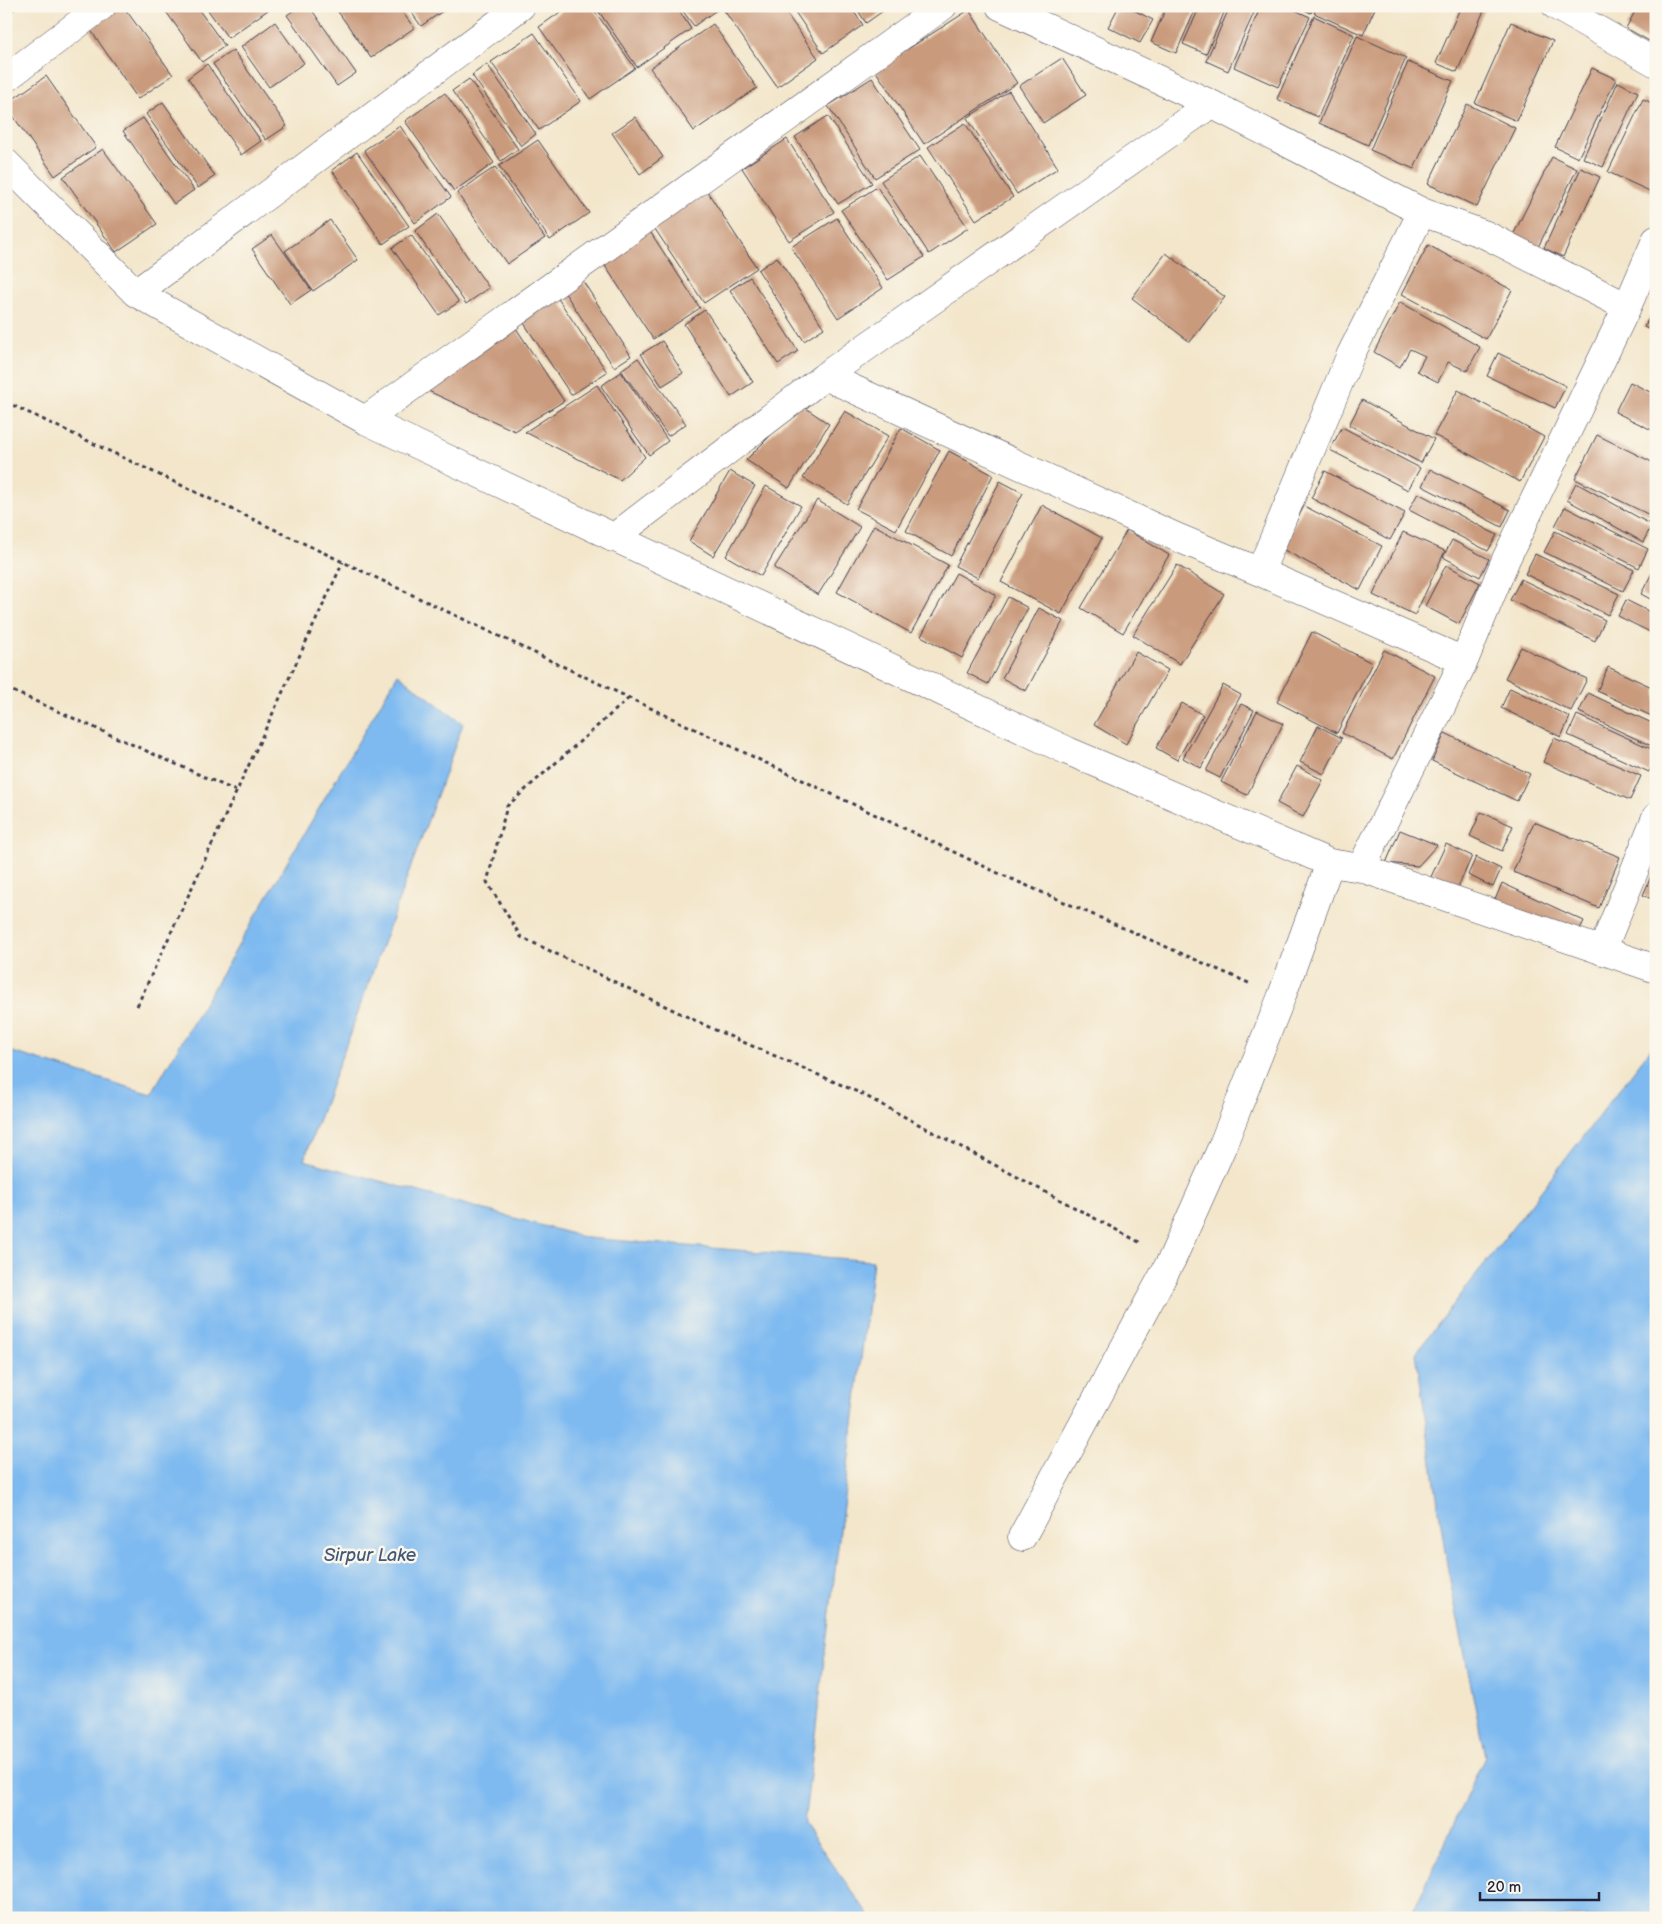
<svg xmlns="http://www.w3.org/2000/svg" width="1662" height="1924" font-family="'Balsamiq Sans',sans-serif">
<rect width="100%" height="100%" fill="#fbf7ec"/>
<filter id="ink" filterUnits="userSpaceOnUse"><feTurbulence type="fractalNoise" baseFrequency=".02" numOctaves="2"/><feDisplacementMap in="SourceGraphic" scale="10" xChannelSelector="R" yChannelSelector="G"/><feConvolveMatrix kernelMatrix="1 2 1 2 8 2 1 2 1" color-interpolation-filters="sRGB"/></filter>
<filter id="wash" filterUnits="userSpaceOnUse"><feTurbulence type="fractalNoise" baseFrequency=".0096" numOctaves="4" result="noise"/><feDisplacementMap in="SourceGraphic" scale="20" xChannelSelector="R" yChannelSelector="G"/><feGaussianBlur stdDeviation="1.12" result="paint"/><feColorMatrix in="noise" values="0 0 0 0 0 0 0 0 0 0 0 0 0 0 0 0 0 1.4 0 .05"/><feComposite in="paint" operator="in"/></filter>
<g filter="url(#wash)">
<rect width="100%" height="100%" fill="#f3e6cb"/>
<path fill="#7ebaf0" stroke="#506e96" d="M 398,674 L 463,724 L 304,1160 L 587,1238 L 873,1261 L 804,1824 L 871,1918 L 6,1918 L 6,1050 L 151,1094 Z
M 1656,1042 L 1656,1918 L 1410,1918 L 1485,1756 L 1447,1565 L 1416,1353 Z"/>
<g id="blocks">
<path fill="#c99a7b" d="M 6,6 L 19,6 L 6,15 Z
M 123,6 L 173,75 L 138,99 L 90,29 Z
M 162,6 L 196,6 L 225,46 L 202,62 Z
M 205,6 L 265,6 L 268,10 L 228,38 Z
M 300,6 L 309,6 L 356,73 L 337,86 L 287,15 Z
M 334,6 L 398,6 L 414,28 L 371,58 Z
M 407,6 L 450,6 L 421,26 Z
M 569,6 L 591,6 L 635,68 L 590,99 L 539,27 Z
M 595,6 L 676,6 L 691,29 L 637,67 Z
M 679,6 L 722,6 L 694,26 Z
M 727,6 L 781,6 L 818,58 L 777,87 L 723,9 Z
M 791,6 L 850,6 L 863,25 L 823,53 Z
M 855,6 L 890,6 L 866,23 Z
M 1119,6 L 1126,6 L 1153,20 L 1140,43 L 1108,27 Z
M 1167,6 L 1197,6 L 1176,53 L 1151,42 Z
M 1200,6 L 1227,6 L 1206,54 L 1183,44 Z
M 1230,6 L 1257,6 L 1228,71 L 1206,61 Z
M 1261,6 L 1286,6 L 1310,17 L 1278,87 L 1234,67 Z
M 1295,6 L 1314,6 L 1311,13 Z
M 1317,6 L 1376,6 L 1363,35 L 1314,13 Z
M 1461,6 L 1486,6 L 1457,72 L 1436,63 Z
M 1638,6 L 1656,6 L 1656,28 L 1649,41 L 1626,28 Z
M 969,10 L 1017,83 L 924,144 L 875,70 Z
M 1314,16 L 1354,35 L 1318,117 L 1277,99 Z
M 275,22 L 304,63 L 269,87 L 241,47 Z
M 1511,22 L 1553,41 L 1517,121 L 1475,103 Z
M 713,24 L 757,88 L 694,131 L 650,68 Z
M 534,33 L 581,101 L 539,130 L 491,62 Z
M 1357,36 L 1406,58 L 1368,145 L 1319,123 Z
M 233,50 L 287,126 L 266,140 L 213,64 Z
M 1062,58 L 1086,95 L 1043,123 L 1019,86 Z
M 1408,62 L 1453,81 L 1414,169 L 1370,150 Z
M 207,64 L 261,141 L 241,155 L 188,78 Z
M 487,64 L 536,134 L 521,146 L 472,75 Z
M 1592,68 L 1616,79 L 1578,158 L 1555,147 Z
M 46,76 L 96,147 L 55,176 L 6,106 L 6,104 Z
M 872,78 L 920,150 L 875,178 L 828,106 Z
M 469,79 L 518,149 L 501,161 L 452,91 Z
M 1618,82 L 1638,92 L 1603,167 L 1583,158 Z
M 1009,91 L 1058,168 L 1017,194 L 967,118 Z
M 445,93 L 494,163 L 454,191 L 405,121 Z
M 1643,99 L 1656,105 L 1656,194 L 1608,172 Z
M 163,102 L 215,176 L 198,188 L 146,114 Z
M 1467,104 L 1515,128 L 1477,207 L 1428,184 Z
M 828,116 L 872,183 L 838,204 L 795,137 Z
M 635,117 L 663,157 L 640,174 L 612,133 Z
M 143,118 L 194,190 L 174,204 L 123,131 Z
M 965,123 L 1013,197 L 976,220 L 928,147 Z
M 400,126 L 451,197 L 415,223 L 364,150 Z
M 787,139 L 834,212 L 789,241 L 742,168 Z
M 538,140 L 589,213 L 550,240 L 499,166 Z
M 103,149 L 157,224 L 116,252 L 63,177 Z
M 357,152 L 409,226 L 383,244 L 332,170 Z
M 920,156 L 968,228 L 929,254 L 881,181 Z
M 1552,157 L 1577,169 L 1537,249 L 1512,237 Z
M 495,167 L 545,238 L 507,264 L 457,193 Z
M 1581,168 L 1600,177 L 1563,257 L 1544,248 Z
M 877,187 L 924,257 L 888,280 L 841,210 Z
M 707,191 L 757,268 L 704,303 L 653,226 Z
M 438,214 L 489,288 L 466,304 L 415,231 Z
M 837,218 L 883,288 L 838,318 L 791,247 Z
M 330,220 L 358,260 L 313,291 L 285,251 Z
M 649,230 L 700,308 L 653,339 L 602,261 Z
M 272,235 L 311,290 L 290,304 L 252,249 Z
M 411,235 L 459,302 L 439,315 L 392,248 Z
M 1428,245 L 1512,290 L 1486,339 L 1402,294 Z
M 1166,253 L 1225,297 L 1190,342 L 1132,298 Z
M 777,257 L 824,328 L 804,341 L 758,270 Z
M 579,275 L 631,356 L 614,367 L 561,287 Z
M 750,277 L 798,351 L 778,364 L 730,290 Z
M 555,294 L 607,372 L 571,395 L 520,317 Z
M 1400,302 L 1480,347 L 1467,371 L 1448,362 L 1438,382 L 1417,371 L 1425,356 L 1410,349 L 1400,367 L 1374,352 Z
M 1656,306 L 1656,333 L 1644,327 Z
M 705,310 L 753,382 L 731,397 L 684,324 Z
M 512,322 L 564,401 L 515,431 L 426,390 Z
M 662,341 L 683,373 L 662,386 L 641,354 Z
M 1498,353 L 1566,386 L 1555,408 L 1487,376 Z
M 638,358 L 686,424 L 668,436 L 621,370 Z
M 621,372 L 668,441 L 649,455 L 601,386 Z
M 1630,382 L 1656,395 L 1656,432 L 1615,412 Z
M 597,385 L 645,457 L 620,480 L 525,432 Z
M 1458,390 L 1544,437 L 1520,482 L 1434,435 Z
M 1362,400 L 1434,439 L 1421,463 L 1349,425 Z
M 801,405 L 829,424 L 789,488 L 746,460 Z
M 845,411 L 888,436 L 847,504 L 803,478 Z
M 1342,427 L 1420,468 L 1408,490 L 1330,450 Z
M 901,428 L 940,450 L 896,530 L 856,509 Z
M 1597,435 L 1656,464 L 1656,518 L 1575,479 Z
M 949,451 L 993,475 L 951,556 L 906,531 Z
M 1430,469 L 1510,510 L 1502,527 L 1422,486 Z
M 730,471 L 755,486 L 713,556 L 689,541 Z
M 1325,471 L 1405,513 L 1390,540 L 1311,498 Z
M 1000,481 L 1023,493 L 978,578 L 955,566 Z
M 1576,483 L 1652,525 L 1643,542 L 1567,500 Z
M 766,486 L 801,506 L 761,576 L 726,556 Z
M 1418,493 L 1497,535 L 1488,551 L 1409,510 Z
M 817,500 L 860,527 L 818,595 L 774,568 Z
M 1042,505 L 1102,538 L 1061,614 L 1001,582 Z
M 1304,506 L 1382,546 L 1360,590 L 1282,549 Z
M 1565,507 L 1648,549 L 1639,568 L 1555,526 Z
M 874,525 L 948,565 L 911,633 L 837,592 Z
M 1127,530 L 1169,555 L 1123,633 L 1081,608 Z
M 1555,531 L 1634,570 L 1623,591 L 1544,552 Z
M 1403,532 L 1445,551 L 1415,615 L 1373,595 Z
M 1452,540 L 1489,559 L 1480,577 L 1443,557 Z
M 1535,554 L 1619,594 L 1608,615 L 1525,574 Z
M 1177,565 L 1224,594 L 1180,664 L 1133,635 Z
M 1446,565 L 1480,583 L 1459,624 L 1425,606 Z
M 1653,571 L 1656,572 L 1656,602 L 1641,594 Z
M 956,573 L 996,595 L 962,658 L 921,636 Z
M 1521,579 L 1605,620 L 1595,641 L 1510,600 Z
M 1008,597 L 1028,608 L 988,684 L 967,673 Z
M 1626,600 L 1656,615 L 1656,635 L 1618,616 Z
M 1039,608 L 1063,621 L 1026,691 L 1002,678 Z
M 1312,632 L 1372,663 L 1337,733 L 1277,702 Z
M 1521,647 L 1587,679 L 1571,711 L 1505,678 Z
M 1384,650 L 1435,676 L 1393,759 L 1342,733 Z
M 1136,652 L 1168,670 L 1126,744 L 1094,725 Z
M 1608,667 L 1656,689 L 1656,718 L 1597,691 Z
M 1223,685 L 1241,695 L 1201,768 L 1183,758 Z
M 1510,688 L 1570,717 L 1561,737 L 1501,708 Z
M 1588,693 L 1656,725 L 1656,748 L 1579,712 Z
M 1182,703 L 1203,715 L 1177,760 L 1156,748 Z
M 1241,704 L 1254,710 L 1220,778 L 1206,771 Z
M 1257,711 L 1283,724 L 1247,795 L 1221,782 Z
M 1577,715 L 1656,751 L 1656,756 L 1649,772 L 1568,735 Z
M 1318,726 L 1342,738 L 1324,774 L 1300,762 Z
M 1445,733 L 1530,774 L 1517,801 L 1432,761 Z
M 1554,738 L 1641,776 L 1630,800 L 1543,762 Z
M 1297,766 L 1323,780 L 1303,817 L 1277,803 Z
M 1481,812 L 1513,826 L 1502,851 L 1470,836 Z
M 1534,822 L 1620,857 L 1599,908 L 1513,872 Z
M 1400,830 L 1437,845 L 1418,866 L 1386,863 Z
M 1446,844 L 1472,856 L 1456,892 L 1430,879 Z
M 1476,857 L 1501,869 L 1493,887 L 1468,875 Z
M 1656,865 L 1656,901 L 1643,895 Z
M 1502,883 L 1584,921 L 1576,937 L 1495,900 Z"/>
</g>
</g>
<g filter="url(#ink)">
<use href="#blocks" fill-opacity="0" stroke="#413f51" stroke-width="1"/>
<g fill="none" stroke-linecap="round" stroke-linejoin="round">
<defs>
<path id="minor" d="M 1000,6 L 1211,104 L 1422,212 L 1486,235 L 1627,307
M 1556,6 L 1656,63
M 6,78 L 102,6
M 6,163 L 136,293 L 365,420 L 1068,751 L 1330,863 L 1361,868 L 1656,969
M 136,293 L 521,6
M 825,376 L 1176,537 L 1260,572 L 1464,661
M 365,420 L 943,6
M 613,538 L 825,376 L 1211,104
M 1260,572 L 1351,354 L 1422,212
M 1361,868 L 1464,661 L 1506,559 L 1627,307 L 1656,240
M 1602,951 L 1656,817
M 1022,1537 L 1172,1259 L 1222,1147 L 1281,998 L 1330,863"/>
</defs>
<use href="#minor" stroke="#413f51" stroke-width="29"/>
<path stroke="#413f51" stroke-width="3" stroke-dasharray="4 4" stroke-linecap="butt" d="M 6,402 L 998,873 L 1251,984
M 6,688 L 236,791
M 629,698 L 507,806 L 487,882 L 521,937 L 711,1028 L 860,1093 L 1141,1243
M 137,1006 L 343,562"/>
<use href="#minor" stroke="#fff" stroke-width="28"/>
</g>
</g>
<g text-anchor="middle" stroke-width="5" stroke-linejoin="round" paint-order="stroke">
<g font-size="18" font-style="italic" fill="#42577a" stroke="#fbf7ec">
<text x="370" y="1561">Sirpur Lake</text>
</g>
</g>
<rect width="1662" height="1924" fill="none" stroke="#fbf7ec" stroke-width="25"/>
<path d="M1480 1892v8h119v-8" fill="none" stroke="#22223b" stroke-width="2.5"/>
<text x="1487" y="1892" font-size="15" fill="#22223b" stroke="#fbf7ec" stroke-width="4" paint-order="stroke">20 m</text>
</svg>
